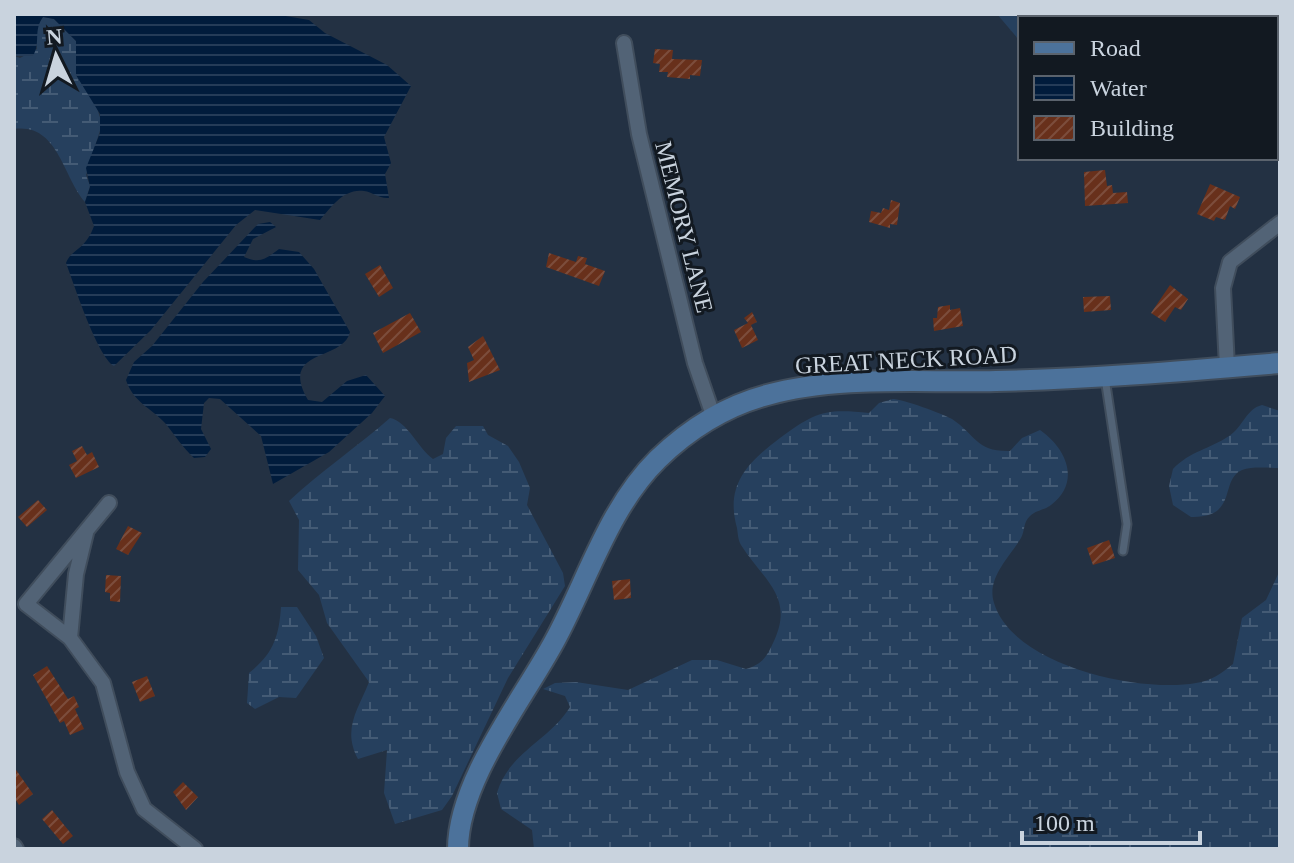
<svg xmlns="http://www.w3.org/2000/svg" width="1294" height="863" viewBox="0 0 1294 863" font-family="'Times New Roman',serif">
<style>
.wetland{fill:url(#wetland-marsh)}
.water{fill:url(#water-rules)}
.building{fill:url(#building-hatch)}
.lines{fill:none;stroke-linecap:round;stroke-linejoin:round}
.lane-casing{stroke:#404d5c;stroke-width:11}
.street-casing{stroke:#404d5c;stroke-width:18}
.secondary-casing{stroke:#404d5c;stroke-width:24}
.lane{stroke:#526376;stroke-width:7}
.street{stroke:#526376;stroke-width:14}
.secondary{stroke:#4c729b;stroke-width:20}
.labels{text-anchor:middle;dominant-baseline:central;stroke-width:6;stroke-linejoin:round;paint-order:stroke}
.street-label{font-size:24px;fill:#c9d3de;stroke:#121921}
</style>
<defs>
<pattern id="wetland-marsh" width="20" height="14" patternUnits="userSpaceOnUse" patternTransform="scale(2)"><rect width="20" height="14" fill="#26405e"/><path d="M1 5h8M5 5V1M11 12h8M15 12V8" fill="none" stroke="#445b75"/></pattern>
<pattern id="water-rules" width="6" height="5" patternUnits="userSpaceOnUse" patternTransform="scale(2)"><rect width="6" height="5" fill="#011c3c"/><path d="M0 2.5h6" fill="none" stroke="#253c58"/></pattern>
<pattern id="building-hatch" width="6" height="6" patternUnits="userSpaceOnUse" patternTransform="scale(2)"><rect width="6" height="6" fill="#68301b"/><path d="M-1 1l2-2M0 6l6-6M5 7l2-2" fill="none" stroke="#7c4d3c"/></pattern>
</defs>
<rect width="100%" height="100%" fill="#233143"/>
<path class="wetland" d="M 997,14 L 1159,14 L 1158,18 L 1020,18 L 1020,41 Z
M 43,17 L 54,19 L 76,41 L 76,75 L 96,105 L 102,124 L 86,175 L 90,186 L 85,202 C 62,175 58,123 14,129 L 14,56 L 20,58 L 37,49 L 35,30 Z
M 893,399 C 903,399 943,414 952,419 C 976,435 976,452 1010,451 L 1022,438 L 1040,430 C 1067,449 1081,482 1051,505 C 1045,510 1036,510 1030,516 C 1023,522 1025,531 1021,538 C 1010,557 986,578 994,603 C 1013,666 1140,693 1196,683 C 1211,681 1222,673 1233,664 L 1242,618 L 1266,600 L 1280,570 L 1280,849 L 534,849 L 532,830 L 501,809 L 497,793 C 508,753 550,740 570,707 L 565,696 L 543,689 L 555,683 L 576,682 L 628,690 L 692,660 L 717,660 L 746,669 C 763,664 767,656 774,641 C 795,596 762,579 741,545 C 738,540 738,534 737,528 C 725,485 747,463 780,438 C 815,412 825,408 869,413 L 879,403 Z
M 1262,405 L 1280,411 L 1280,468 C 1269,468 1252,466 1242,470 C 1219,480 1239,518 1191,517 L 1173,505 L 1169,486 L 1173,469 C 1190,451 1210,449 1229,436 C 1243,427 1246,409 1262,405 Z
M 390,418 C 407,421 418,448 433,459 L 443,454 L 446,438 L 456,426 L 483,426 L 488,435 L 508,446 L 519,462 L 530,488 L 527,505 L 563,573 L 565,586 L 508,678 L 452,796 L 442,810 L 395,824 L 384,793 L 387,750 L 358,759 C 342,729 358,710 369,682 L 327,623 L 319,595 L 298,570 L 299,520 L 289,501 C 321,471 357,447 390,418 Z
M 281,607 L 297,607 L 316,636 L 324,658 L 296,698 L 279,697 L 255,709 L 247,703 L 249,673 C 273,654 279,637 281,607 Z"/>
<path class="water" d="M 14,14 L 274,14 L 309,20 L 325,33 L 387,65 L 411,86 L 384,137 L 391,163 L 385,174 L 389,198 C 379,199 373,192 364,191 C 344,188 331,207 320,220 L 255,210 L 236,225 L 151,330 L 114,366 C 97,356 74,284 66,263 C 71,249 85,251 94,226 L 85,202 L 90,187 L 86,168 L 100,133 L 100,114 L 76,75 L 76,41 L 54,19 L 43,17 C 33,31 41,42 33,56 L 14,56 Z
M 270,222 L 276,227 L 253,239 L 244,257 C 260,264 266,259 279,249 L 299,252 L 314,269 L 350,332 C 343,362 278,348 308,400 L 322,402 L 347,381 L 366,375 L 385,396 L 372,413 L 329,452 L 273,484 L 261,436 L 220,399 L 209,398 L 204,403 L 201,429 L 211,449 L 205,457 L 194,458 C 182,447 175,435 165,423 C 151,408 133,402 126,380 L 134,362 L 152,346 L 203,282 L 258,224 Z"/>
<path class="building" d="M 655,49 L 673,50 L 672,59 L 702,60 L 700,76 L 690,75 L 690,79 L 667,77 L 668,72 L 659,72 L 660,64 L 653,63 Z
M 1105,170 L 1107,186 L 1112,185 L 1113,193 L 1127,192 L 1128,203 L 1085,206 L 1084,172 Z
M 1210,184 L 1240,197 L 1235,209 L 1230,206 L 1225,220 L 1216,217 L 1214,221 L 1197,214 Z
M 891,200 L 900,203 L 897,225 L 890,224 L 890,228 L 869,222 L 871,211 L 881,213 L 883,208 L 889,210 Z
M 549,253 L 576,262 L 578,256 L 587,258 L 585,264 L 605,271 L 599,286 L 546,267 Z
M 380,265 L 393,288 L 379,297 L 365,274 Z
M 1170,285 L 1188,299 L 1181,310 L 1175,307 L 1165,322 L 1151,313 Z
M 1110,296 L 1111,310 L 1084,312 L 1083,297 Z
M 950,305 L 950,310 L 960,308 L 963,326 L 934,331 L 933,318 L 937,318 L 938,307 Z
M 752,312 L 757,322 L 751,325 L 758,340 L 742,348 L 734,330 L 748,323 L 744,318 Z
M 410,313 L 421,332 L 383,353 L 373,333 Z
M 483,336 L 500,370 L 469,382 L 467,363 L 474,360 L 468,347 Z
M 82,446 L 87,455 L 92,452 L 99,467 L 76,478 L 69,465 L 77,461 L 72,451 Z
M 38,500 L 47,510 L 27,527 L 18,517 Z
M 128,526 L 142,533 L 128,555 L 116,549 Z
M 1109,540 L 1115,558 L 1093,565 L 1087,548 Z
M 106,575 L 121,576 L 120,602 L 110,601 L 110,593 L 105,592 Z
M 630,579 L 631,598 L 614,600 L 612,581 Z
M 47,666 L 68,699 L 74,696 L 79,707 L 75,709 L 84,729 L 70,735 L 64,721 L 60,723 L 33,675 Z
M 147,676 L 155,696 L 140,702 L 132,682 Z
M 14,767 L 33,794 L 19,805 L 14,797 Z
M 183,782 L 198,797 L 186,810 L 173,792 Z
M 52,810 L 73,836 L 63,844 L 42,819 Z"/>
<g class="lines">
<g class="lane-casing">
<path id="lane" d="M 1105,378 L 1127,524 L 1123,551"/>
</g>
<g class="street-casing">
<path id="street" d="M 624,43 L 639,134 L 695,363 L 714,418
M 1227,367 L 1223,288 L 1230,262 L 1280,223
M 109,503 L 26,604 L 70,638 L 103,683 L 127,772 L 144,809 L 195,849
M 70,638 L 76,574 L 86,533
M 14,846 L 16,849"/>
</g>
<g class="secondary-casing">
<path id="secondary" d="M 458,849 C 458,781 522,701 554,642 C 587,582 608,508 658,459 C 688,430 726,406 767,395 C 839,375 922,383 996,381 C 1091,379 1185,371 1280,363"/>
</g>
<use href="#lane" class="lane"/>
<use href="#street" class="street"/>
<use href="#secondary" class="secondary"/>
</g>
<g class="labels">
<g class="street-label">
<text transform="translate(684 227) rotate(76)">MEMORY LANE</text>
<text transform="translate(906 360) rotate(-3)">GREAT NECK ROAD</text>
</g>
</g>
<rect width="1294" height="863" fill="none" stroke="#c9d3de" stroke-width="32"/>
<rect x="1018" y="16" width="260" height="144" fill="#121921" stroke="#5b636d" stroke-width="2"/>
<rect x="1034" y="42" width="40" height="12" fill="#4c729b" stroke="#5b636d" stroke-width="2"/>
<text x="1090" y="56" font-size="24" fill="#c9d3de">Road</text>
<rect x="1034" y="76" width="40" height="24" fill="url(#water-rules)" stroke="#5b636d" stroke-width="2"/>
<text x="1090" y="96" font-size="24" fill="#c9d3de">Water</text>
<rect x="1034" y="116" width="40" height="24" fill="url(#building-hatch)" stroke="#5b636d" stroke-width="2"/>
<text x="1090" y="136" font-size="24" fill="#c9d3de">Building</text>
<g transform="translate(56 56) rotate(355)" stroke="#121921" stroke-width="6" paint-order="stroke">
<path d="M0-6L14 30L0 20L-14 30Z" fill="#c9d3de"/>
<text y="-12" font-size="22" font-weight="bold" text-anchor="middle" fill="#c9d3de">N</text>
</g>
<path d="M1022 831v12h178v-12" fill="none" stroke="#c9d3de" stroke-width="4"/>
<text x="1034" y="831" font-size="24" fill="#c9d3de" stroke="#121921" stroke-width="6" paint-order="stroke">100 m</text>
</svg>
